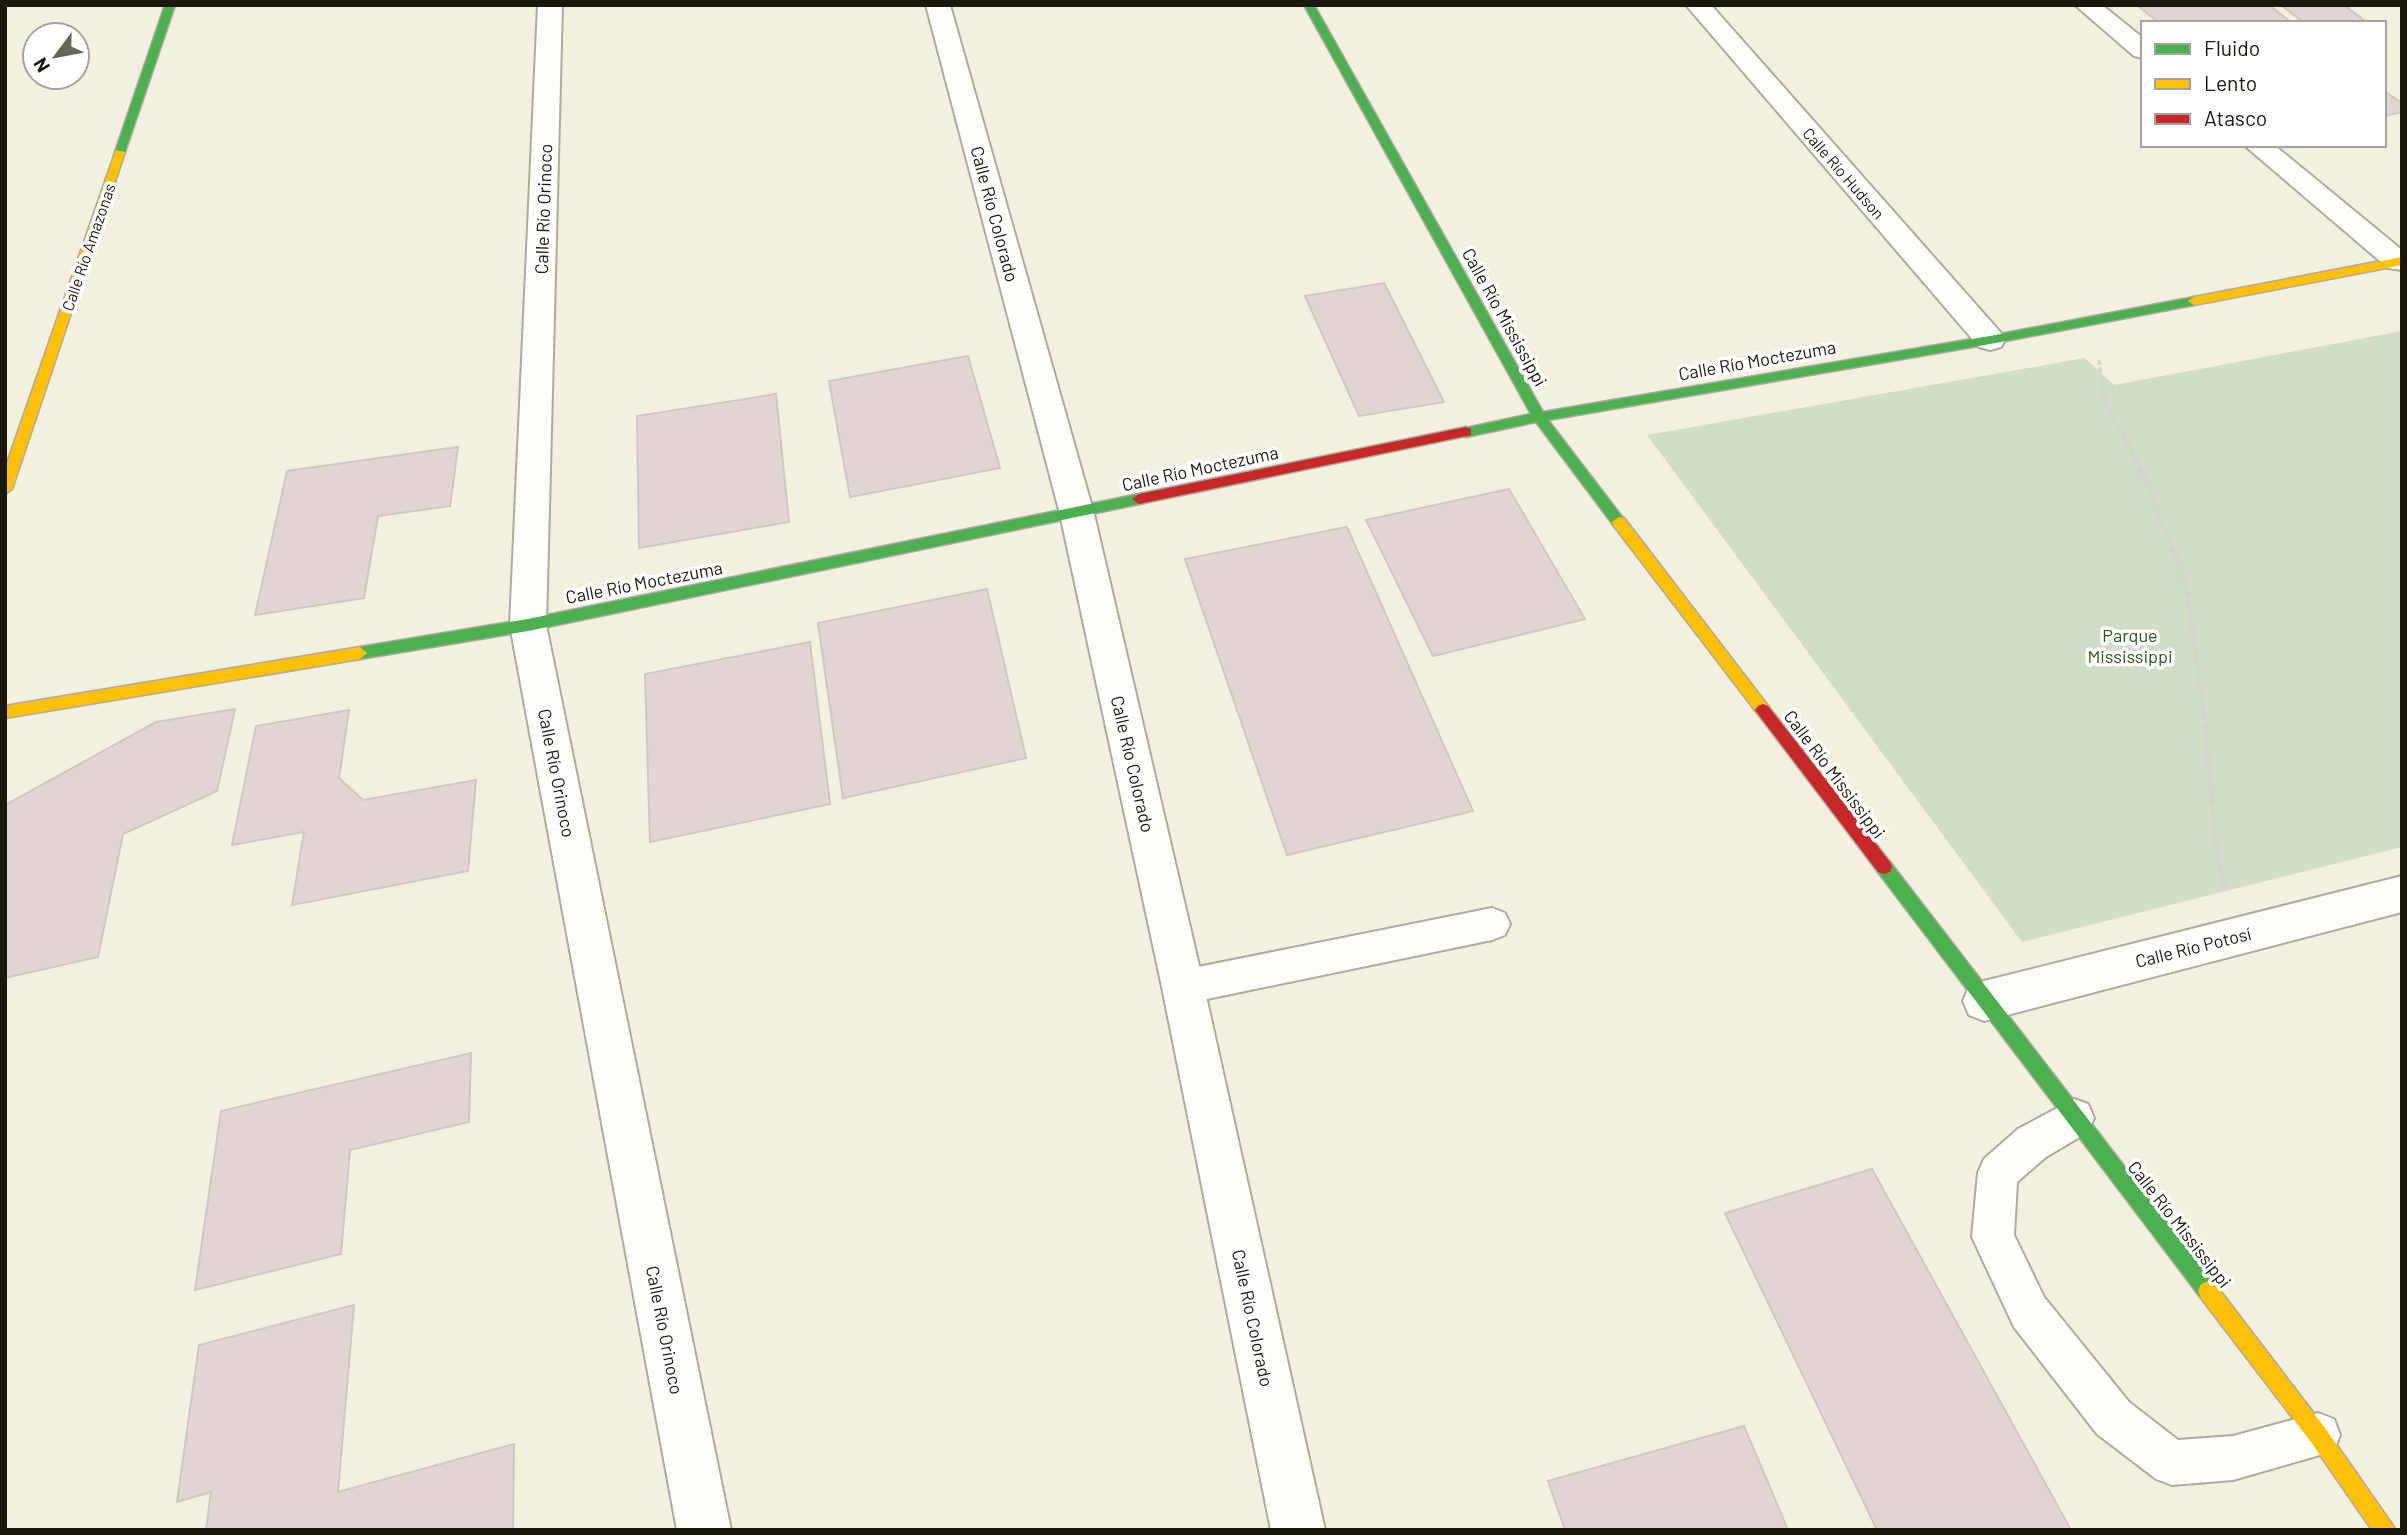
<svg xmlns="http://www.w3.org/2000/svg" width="2407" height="1535" viewBox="0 0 2407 1535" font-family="Barlow,sans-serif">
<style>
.green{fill:#d1ddc6}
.building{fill:#e2d6d5;stroke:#cec8c3;stroke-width:2}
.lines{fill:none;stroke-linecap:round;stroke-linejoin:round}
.lane-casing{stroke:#adaa9e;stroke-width:4}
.street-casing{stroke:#adaa9e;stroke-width:4}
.fast-casing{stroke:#adaa9e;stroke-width:3}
.slow-casing{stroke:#adaa9e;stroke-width:3}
.jam-casing{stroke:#adaa9e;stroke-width:3}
.path-far2{stroke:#d4d4cf;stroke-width:3.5;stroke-dasharray:5 2.5;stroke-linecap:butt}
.path-far1{stroke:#d4d4cf;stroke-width:4.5;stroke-dasharray:6 3.5;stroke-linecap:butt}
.path{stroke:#d4d4cf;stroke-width:5;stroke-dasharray:9 4.5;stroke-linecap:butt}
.lane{fill:#fdfdfa;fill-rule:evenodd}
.street{fill:#fdfdfa;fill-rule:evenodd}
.fast{fill:#4caf50;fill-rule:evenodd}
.slow{fill:#ffc107;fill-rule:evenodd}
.jam{fill:#c62828;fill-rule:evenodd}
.labels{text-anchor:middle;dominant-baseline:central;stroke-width:7;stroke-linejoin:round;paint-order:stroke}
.far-street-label{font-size:16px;fill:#1a170d;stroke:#fff}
.street-label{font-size:18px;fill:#1a170d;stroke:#fff}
.park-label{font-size:18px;fill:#265817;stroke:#fff}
</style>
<rect width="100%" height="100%" fill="#f3f0e0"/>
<path class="green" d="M 2402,331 L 2402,847 L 2022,942 L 1647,435 L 2085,358 L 2114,385 Z"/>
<path class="building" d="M 2137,5 L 2269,5 L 2292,23 L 2159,23 Z
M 2281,5 L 2344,5 L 2368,23 L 2304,23 Z
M 2384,91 L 2402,103 L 2402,112 L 2384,116 Z
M 1384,283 L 1444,402 L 1359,416 L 1305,296 Z
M 968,356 L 1000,468 L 850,497 L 829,381 Z
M 776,394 L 789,522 L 639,548 L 637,416 Z
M 458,447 L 450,506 L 378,516 L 364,598 L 255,615 L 287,471 Z
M 1509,489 L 1585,619 L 1433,656 L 1366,520 Z
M 1347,527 L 1473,811 L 1287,855 L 1185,559 Z
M 987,589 L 1026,758 L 843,798 L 818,623 Z
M 810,642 L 830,804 L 650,842 L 645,674 Z
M 235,709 L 217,791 L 123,834 L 98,957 L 5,978 L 5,805 L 156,722 Z
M 349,710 L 339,778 L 363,800 L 476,780 L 468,871 L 292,905 L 304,832 L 232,845 L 256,726 Z
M 471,1053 L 469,1122 L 350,1150 L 341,1254 L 195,1290 L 221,1111 Z
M 1872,1169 L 2071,1530 L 1877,1530 L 1725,1213 Z
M 354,1305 L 338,1492 L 514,1444 L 513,1530 L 206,1530 L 211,1492 L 177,1502 L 199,1345 Z
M 1744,1426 L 1788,1530 L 1565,1530 L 1548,1481 Z"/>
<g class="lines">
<g class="lane-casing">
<path id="lane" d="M 1492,908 L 1505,913 L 1510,924 L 1505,935 L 1492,940 L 1183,1004 L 1170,999 L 1165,987 L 1170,975 L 1183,970 Z
M 2074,1099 L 2088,1104 L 2094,1118 L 2088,1132 L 2046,1157 L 2017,1182 L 2014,1235 L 2044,1297 L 2129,1402 L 2178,1440 L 2233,1436 L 2318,1413 L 2334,1419 L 2340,1435 L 2334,1451 L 2233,1480 L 2172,1485 L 2156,1479 L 2097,1434 L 2014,1327 L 1972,1237 L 1978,1173 L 1984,1159 L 2018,1129 Z"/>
</g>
<g class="street-casing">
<path id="street" d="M 538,5 L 562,5 L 546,625 L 731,1530 L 677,1530 L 510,625 Z
M 926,5 L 950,5 L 1094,514 L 1204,987 L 1325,1530 L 1271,1530 L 1162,987 L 1060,514 Z
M 1686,5 L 1711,5 L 2001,333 L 2005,340 L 2001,347 L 1990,350 L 1979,347 Z
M 2075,5 L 2102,5 L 2143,38 L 2143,58 L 2134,56 Z
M 2244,145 L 2274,145 L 2402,250 L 2402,270 L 2388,268 Z
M 2402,876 L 2402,912 L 1984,1021 L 1969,1015 L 1963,1001 L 1969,987 L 1984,981 Z"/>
</g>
<g class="fast-casing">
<path id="fast" d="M 165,5 L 175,5 L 125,152 L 116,154 L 115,152 Z
M 1304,5 L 1314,5 L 1543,412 L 1990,336 L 2194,297 L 2200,301 L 2194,305 L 1990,344 L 1548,420 L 1626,522 L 1619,527 L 1614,526 L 1536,422 L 1466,437 L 1461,435 L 1461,429 L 1531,414 Z
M 1139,494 L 1144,495 L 1146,499 L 1144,503 L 528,631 L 360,659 L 353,653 L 360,647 L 528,619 Z
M 1884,860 L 1890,862 L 2215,1284 L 2218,1291 L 2215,1298 L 2208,1301 L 2201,1298 L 1878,872 L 1876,867 L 1878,862 Z"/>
</g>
<g class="slow-casing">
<path id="slow" d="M 116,150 L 125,152 L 12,489 L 5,494 L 5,469 Z
M 2402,257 L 2402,265 L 2194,305 L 2188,301 L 2194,297 Z
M 1619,517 L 1624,518 L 1768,706 L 1771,710 L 1768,714 L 1758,714 L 1614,526 L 1612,522 Z
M 360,647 L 367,653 L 360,659 L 5,718 L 5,706 Z
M 2208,1281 L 2215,1284 L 2325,1428 L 2396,1530 L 2372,1530 L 2311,1442 L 2201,1298 L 2198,1291 L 2201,1284 Z"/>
</g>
<g class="jam-casing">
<path id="jam" d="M 1466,427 L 1471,429 L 1471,435 L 1139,504 L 1132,499 L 1139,494 Z
M 1763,704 L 1768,706 L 1890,862 L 1892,867 L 1890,872 L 1884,874 L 1878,872 L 1758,714 L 1755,710 L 1758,706 Z"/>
</g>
<path class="path-far2" d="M 2099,360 L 2102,383"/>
<path class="path-far1" d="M 2102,381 L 2105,401 L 2145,479 L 2186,584 L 2205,724 L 2217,853 L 2223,882"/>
<path class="path" d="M 2222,880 L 2224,888"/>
<use href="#lane" class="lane"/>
<use href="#street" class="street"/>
<use href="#fast" class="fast"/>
<use href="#slow" class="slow"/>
<use href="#jam" class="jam"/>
</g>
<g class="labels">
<g class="far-street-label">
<text transform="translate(1844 173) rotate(49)">Calle Río Hudson</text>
<text transform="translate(88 247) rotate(-71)">Calle Río Amazonas</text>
</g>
<g class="street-label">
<text transform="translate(543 209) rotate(-88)">Calle Río Orinoco</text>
<text transform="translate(995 214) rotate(75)">Calle Río Colorado</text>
<text transform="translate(1505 317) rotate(61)">Calle Río Mississippi</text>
<text transform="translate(1757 360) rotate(-10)">Calle Río Moctezuma</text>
<text transform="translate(1200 468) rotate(-12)">Calle Río Moctezuma</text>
<text transform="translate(644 582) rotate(-11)">Calle Río Moctezuma</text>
<text transform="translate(1133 764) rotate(77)">Calle Río Colorado</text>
<text transform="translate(557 773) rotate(79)">Calle Río Orinoco</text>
<text transform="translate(1835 774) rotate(53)">Calle Río Mississippi</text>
<text transform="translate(2193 947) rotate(-14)">Calle Río Potosí</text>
<text transform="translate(2180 1224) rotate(52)">Calle Río Mississippi</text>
<text transform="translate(1253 1318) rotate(78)">Calle Río Colorado</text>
<text transform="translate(665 1330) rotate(79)">Calle Río Orinoco</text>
</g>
<g class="park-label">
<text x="2130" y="635">Parque<tspan x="2130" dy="21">Mississippi</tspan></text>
</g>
</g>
<rect width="2407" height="1535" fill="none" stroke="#1a170d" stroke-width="14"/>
<rect x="2141" y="21" width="245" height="126" fill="#ffffff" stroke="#a3a29e" stroke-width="2"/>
<rect x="2155" y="44" width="35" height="10" fill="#4caf50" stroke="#a3a29e" stroke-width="2"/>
<text x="2204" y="56" font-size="21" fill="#1a170d">Fluido</text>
<rect x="2155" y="79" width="35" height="10" fill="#ffc107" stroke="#a3a29e" stroke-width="2"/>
<text x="2204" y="91" font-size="21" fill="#1a170d">Lento</text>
<rect x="2155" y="114" width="35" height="10" fill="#c62828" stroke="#a3a29e" stroke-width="2"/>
<text x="2204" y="126" font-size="21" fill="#1a170d">Atasco</text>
<g transform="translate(56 56) rotate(238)"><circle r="33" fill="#ffffff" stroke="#a3a29e" stroke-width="2"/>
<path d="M0-5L12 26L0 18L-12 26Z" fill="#666357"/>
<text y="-10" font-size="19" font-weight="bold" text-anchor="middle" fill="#1a170d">N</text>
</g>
</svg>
